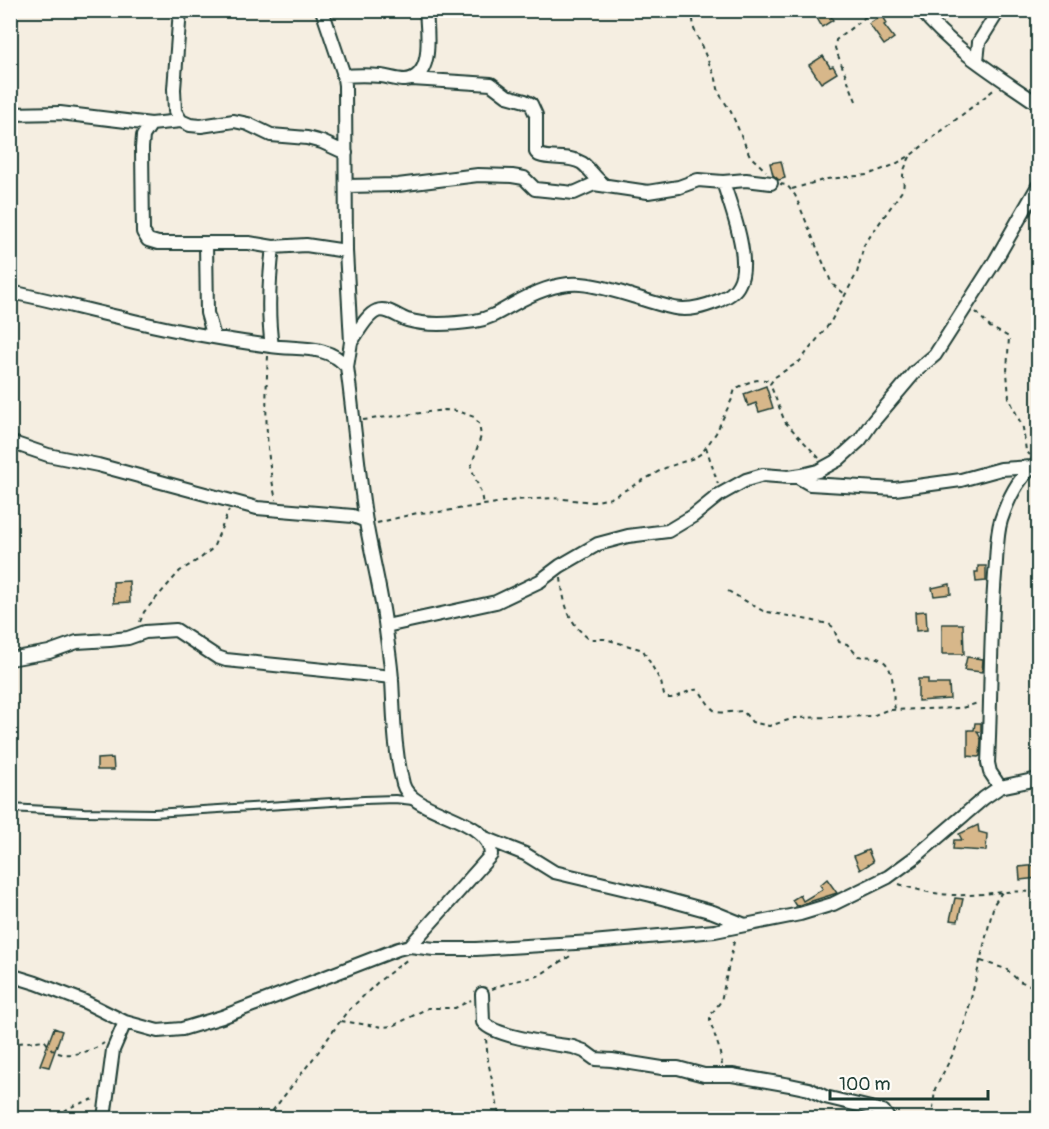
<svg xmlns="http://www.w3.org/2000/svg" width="1049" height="1129" viewBox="0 0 1049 1129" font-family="Pangolin,sans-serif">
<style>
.building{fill:#d7b78a;stroke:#1f3d34;stroke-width:1.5}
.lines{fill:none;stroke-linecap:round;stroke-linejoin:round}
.service-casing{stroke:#1f3d34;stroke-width:10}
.minor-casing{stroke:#1f3d34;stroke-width:16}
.path{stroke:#1f3d34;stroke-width:2;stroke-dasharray:4.5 4.5;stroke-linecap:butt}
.service{stroke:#fdfcf7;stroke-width:6}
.minor{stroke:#fdfcf7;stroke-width:12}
</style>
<rect width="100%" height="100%" fill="#f5eee1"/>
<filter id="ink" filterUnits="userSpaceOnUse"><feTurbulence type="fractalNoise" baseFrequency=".0167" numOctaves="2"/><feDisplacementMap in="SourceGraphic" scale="12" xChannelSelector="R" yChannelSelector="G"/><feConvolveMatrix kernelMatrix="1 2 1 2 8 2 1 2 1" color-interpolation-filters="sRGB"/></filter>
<g filter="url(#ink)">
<path class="building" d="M 828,11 L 833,20 L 822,27 L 817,18 Z
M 882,15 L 887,23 L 884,25 L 894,38 L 884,45 L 869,24 Z
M 823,56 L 830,67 L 833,66 L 837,73 L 821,83 L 809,65 Z
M 781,161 L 785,178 L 779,180 L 773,175 L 770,163 Z
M 766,386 L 773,408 L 759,412 L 756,403 L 748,406 L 744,394 Z
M 978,566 L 986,566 L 986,581 L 976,582 L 975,572 L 978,572 Z
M 129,581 L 130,602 L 114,603 L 113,582 Z
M 950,584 L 951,594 L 934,596 L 932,588 Z
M 926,611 L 927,630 L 916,631 L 915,612 Z
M 942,624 L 963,624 L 964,654 L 942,654 Z
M 967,657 L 983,659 L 982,672 L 964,670 Z
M 918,679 L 928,679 L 928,684 L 949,684 L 950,699 L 918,701 Z
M 975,723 L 981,723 L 981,732 L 977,731 L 981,739 L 980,756 L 978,757 L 968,756 L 968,730 L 974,730 Z
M 113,758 L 114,770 L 97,770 L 97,759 Z
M 978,825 L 979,832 L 987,834 L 986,851 L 953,849 L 954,840 L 962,840 L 959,834 Z
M 868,850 L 873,862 L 860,870 L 854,856 Z
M 1038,865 L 1038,878 L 1020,880 L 1019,867 Z
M 827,879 L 837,893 L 796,906 L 792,900 L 800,895 L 803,901 L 823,889 L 820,885 Z
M 955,898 L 963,899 L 958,921 L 950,920 Z
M 54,1028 L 62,1031 L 49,1067 L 40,1065 Z"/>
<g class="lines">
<g class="service-casing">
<path id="service" d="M 10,808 L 84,812 L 154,813 L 364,800 L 395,799 L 413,801"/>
</g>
<g class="minor-casing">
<path id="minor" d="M 180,10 L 174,89 L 175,111 L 181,121 L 190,125 L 201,126 L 234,121 L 248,124 L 271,135 L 307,138 L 322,142 L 346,153
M 322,10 L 343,72 L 345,85 L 346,251 L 351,342 L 347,367 C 354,419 358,471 366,522 C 372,558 382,594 386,630 C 388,646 391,663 392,680 C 394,715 394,750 403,784 C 411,815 490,816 491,855 L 410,946
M 921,10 C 952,49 998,76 1038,104
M 977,61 L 979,42 L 999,10
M 343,76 C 356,75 369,75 381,76 C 389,77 397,80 405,80 C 435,78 427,31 426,10
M 412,79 L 491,84 L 507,96 L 525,101 L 531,104 L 536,115 L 536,152 L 539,155 C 552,160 569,155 582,163 C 590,169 595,178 603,184
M 10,114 L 60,113 L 151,124 L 181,121
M 151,124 L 143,136 L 142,148 L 143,232 L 148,240 L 158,243 L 249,243 L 273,247 L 306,245 L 346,251
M 346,186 L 398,185 L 478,175 L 512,176 L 524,178 L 535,189 L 574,193 L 594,184 L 648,192 L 679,187 L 698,180 L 723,182 L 746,180 L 771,183
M 206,243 L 207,313 L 214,337
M 10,292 C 47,299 82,309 118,317 C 168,330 220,339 271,346 C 299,350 328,344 347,367
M 351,342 C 358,333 366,315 377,311 C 387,307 398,317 407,320 C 427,326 454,324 475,321 C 489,319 500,312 512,305 C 533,293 557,282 581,284 C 613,287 642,301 674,308 C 689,311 703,307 718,301 C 726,297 735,293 739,284 C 752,261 731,207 723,182
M 272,346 C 267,313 269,280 273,247
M 10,442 L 48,455 L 98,465 L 257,508 L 353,516 L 366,521
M 796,476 L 810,484 L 895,489 L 961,480 L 1001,469 L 1032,467
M 386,626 L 496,602 L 540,581 L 560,566 L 598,544 L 628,536 L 668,531 L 693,516 L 719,495 L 746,480 L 763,475 L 789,477 L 802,475 L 818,471 L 838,460 L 860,440 L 871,424 L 915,372 L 935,355 L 995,261 L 1038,186
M 10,659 L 49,652 L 77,642 L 110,640 L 128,638 L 145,632 L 176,630 L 217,657 L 226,660 L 392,677
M 1000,787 L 990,772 L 988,763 C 991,700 990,637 995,574 C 997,557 996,536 1001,520 C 1008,499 1019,475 1038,463
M 485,838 L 525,854 L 554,872 L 651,895 L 713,912 L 745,925
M 10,975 L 36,983 L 83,1001 L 125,1022 L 158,1031 L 182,1029 L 222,1017 L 398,949 L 410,946 L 434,949 L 476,949 L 592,942 L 715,931 L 800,914 L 833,904 L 888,877 L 914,858 L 984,798 L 1000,787 L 1038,779
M 482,994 L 483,1022 C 494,1037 553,1044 573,1047 L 584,1051 L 595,1059 L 612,1060 L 662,1068 L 678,1068 L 704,1075 L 732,1075 L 790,1085 L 809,1089 L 825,1097 L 883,1111 L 888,1118
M 104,1118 L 113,1050 L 125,1022"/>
</g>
<path class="path" d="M 692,10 L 694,29 L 716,79 L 719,93 L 731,112 L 750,156 L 766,171
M 486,12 L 487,10
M 856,101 L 835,48 L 836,40 L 874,10
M 780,184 L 787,185 L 795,195 L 832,284 L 845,294
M 792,189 L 827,179 L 867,175 L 894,165 L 911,155 L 996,88
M 976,312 L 990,327 L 1009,337 L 1007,372 L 1009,398 L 1023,428 L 1026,451 L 1030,455
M 268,356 C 265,405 265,452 276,500
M 363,420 L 445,410 L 458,411 L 474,417 L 479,424 L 481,436 L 471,467 L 481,493 L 483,505
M 706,447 L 718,484
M 819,458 L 785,422 L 770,384 L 775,377 L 800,361 L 830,323 L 857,273 L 864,245 L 902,191 C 905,184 903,182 903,175 C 904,168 908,161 911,155
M 377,523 L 417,513 L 439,512 L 516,500 L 553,498 L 593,502 L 611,498 L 665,468 L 694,458 L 702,453 L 716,433 L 732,399 L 735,389 C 746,383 758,377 771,381
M 561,578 C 564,605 568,622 589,639 L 605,639 L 643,650 L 661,682 L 664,695 L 667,698 C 679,699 688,688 699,690 C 717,717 712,713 743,711 L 752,722 L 769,726 L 795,718 L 872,716 L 887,710 L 962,708 L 978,703
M 728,591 L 763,611 L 829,624 L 833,627 L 839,642 L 847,644 L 858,656 C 864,657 871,656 877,658 C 898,665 891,692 895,709
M 140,622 L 144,612 L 180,571 L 201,558 L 213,548 L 229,510
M 899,884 C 921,892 945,896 968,895 C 992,894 1015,889 1038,893
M 981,961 L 1006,969 L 1019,981 L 1038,988
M 492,989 L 507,983 L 538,976 L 572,955
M 341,1021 L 383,1027 L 393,1026 L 428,1008 L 455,1008 L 471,1000
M 486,1039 L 488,1061 L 500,1118
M 10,1046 L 18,1043 L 44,1040 C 48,1044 52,1052 58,1053 C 71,1057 93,1051 104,1043
M 722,1065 L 719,1048 L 710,1021 L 710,1016 L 721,1001 L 735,937
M 58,1118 C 66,1105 83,1104 96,1098
M 267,1118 L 319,1051 L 346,1013 L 379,981 L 408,959
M 932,1118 L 935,1089 L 955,1050 L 966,1019 L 994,904 L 1002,892"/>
<use href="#service" class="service"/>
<use href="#minor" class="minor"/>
</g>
</g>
<rect width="1049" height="1129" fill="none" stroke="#fdfcf7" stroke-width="36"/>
<rect x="18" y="18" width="1013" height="1093" fill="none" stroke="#1f3d34" stroke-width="2" filter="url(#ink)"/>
<path d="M830 1090v9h158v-9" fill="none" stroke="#1f3d34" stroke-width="3"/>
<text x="839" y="1090" font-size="18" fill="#1f3d34" stroke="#fdfcf7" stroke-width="4.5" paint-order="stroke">100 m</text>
</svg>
